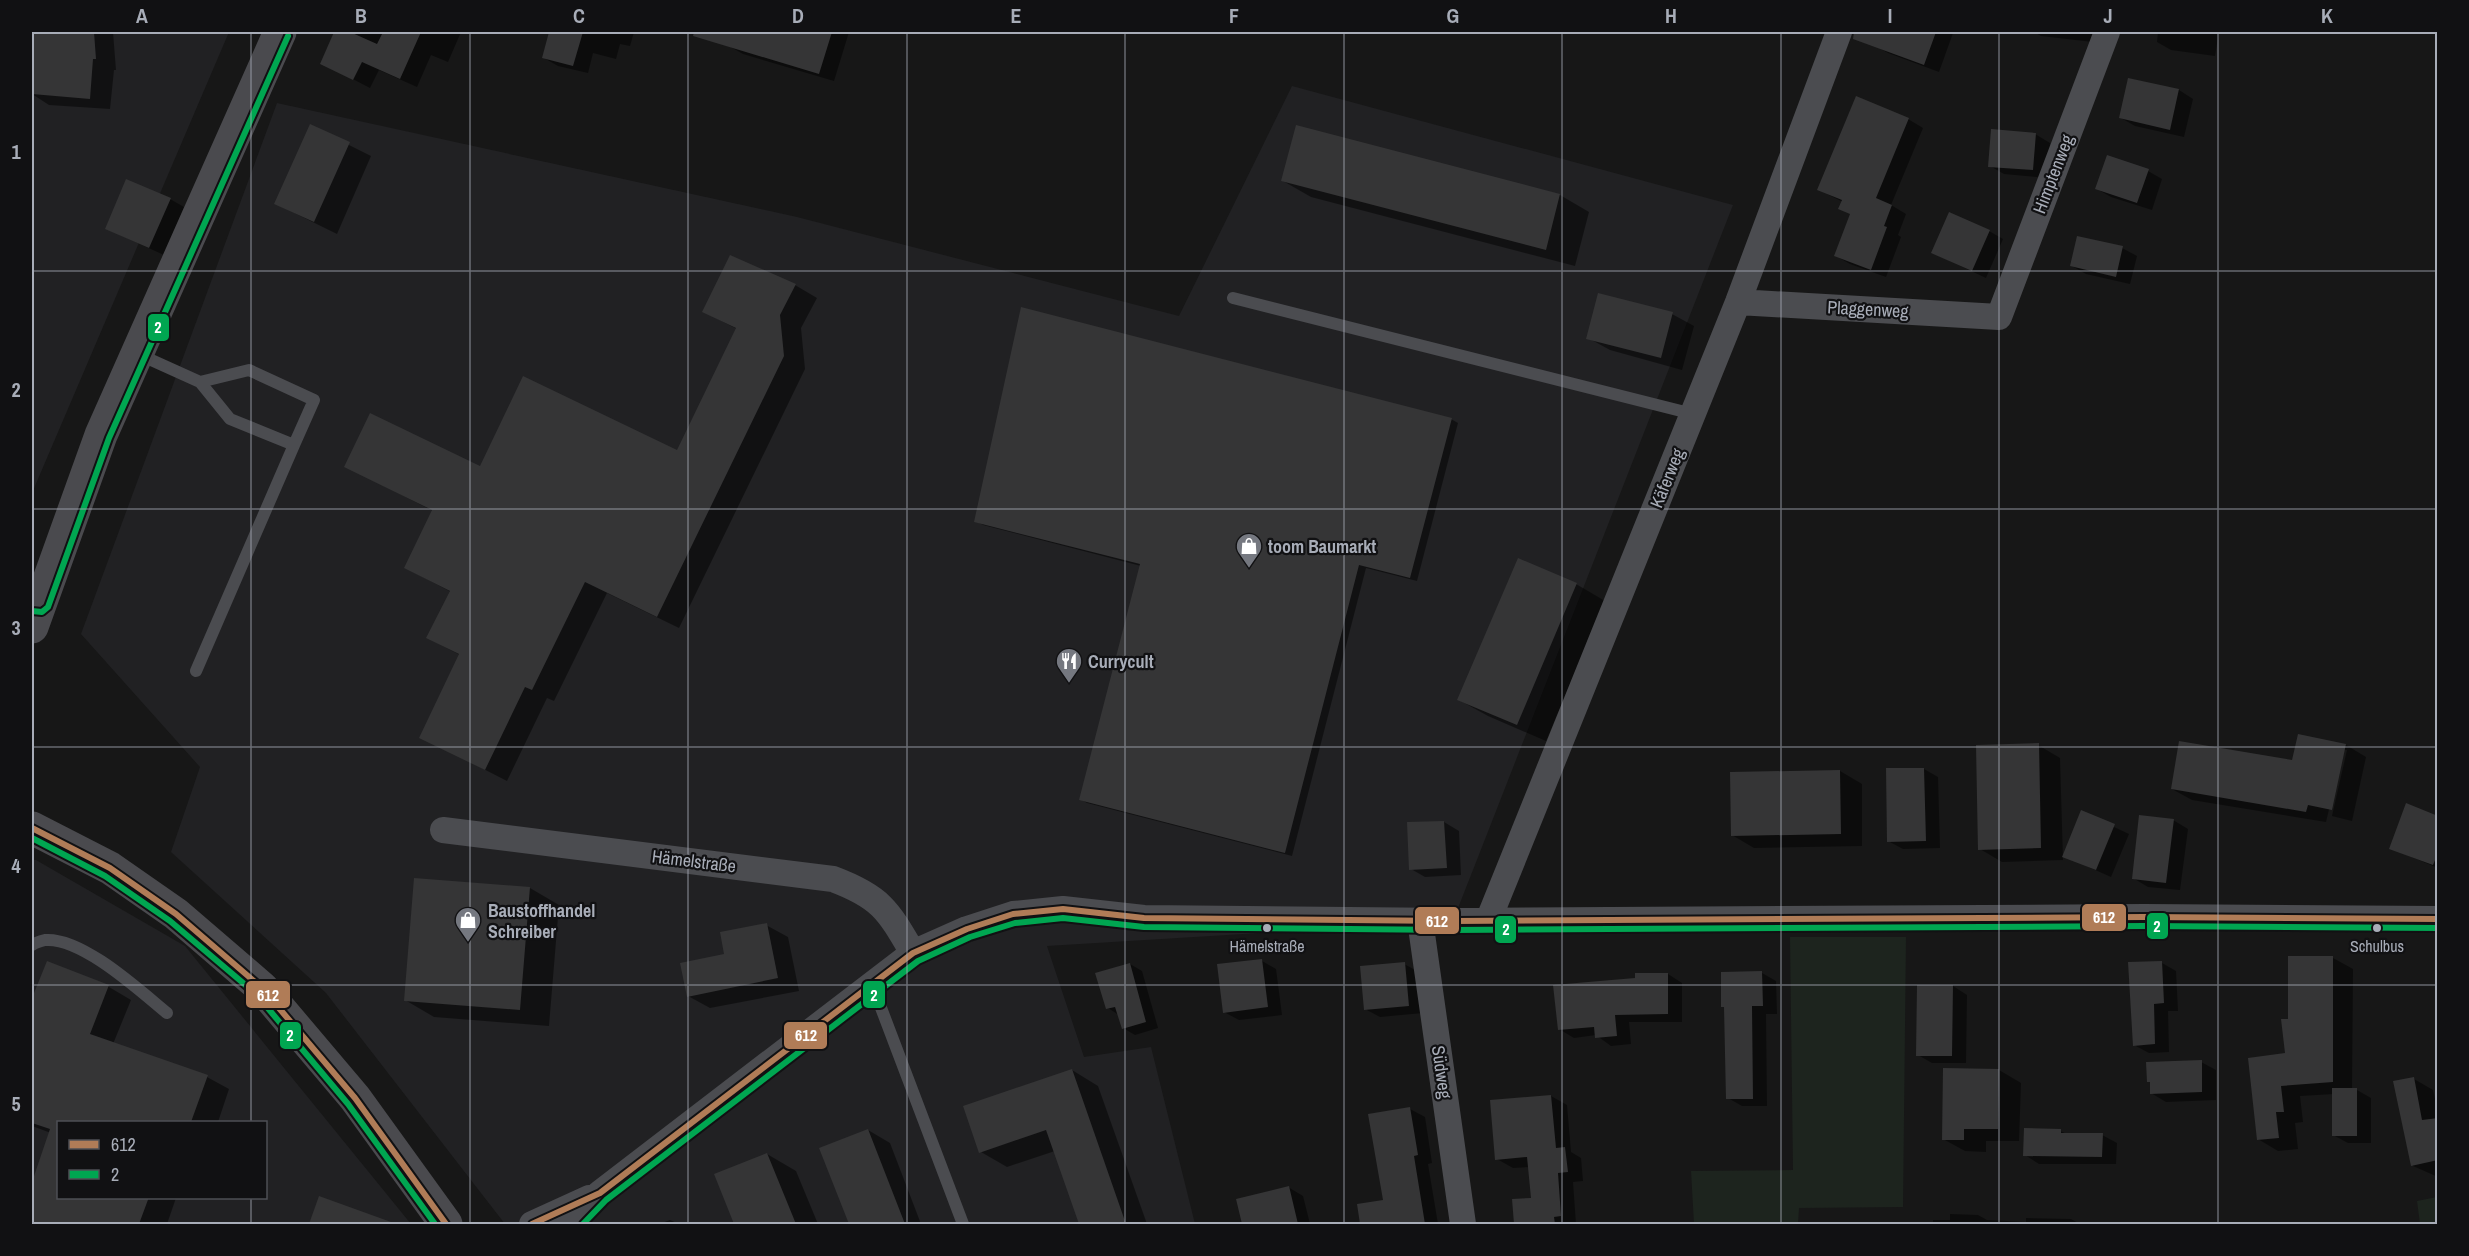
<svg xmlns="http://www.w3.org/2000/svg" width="2469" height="1256" viewBox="0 0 2469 1256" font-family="'Archivo Narrow',sans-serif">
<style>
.built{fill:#212123;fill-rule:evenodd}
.green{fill:#1d241e}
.shadow{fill:#0007}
.building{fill:#353536}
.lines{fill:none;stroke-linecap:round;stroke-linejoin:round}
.lane{stroke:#4b4c50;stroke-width:12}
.street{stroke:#4b4c50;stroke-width:26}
.secondary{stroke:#4a4a4e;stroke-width:33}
.bus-1-casing{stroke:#111113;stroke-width:10}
.bus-2-casing{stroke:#111113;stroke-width:10}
.bus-1{stroke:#b07c57;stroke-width:6}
.bus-2{stroke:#00a651;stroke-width:6}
.grid{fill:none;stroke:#a8adb8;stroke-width:1.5;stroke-opacity:0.55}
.bus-dot{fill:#a8adb8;stroke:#111113;stroke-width:2}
.labels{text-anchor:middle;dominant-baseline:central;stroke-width:4.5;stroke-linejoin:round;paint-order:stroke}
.bus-label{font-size:16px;fill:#a8adb8;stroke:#111113}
.street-label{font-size:18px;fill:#a8adb8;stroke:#111113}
.poi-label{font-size:18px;font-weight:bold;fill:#a8adb8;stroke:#111113;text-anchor:start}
.line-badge{stroke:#111113;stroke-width:2}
.badge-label{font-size:16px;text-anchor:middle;font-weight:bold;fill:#fff}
.neatline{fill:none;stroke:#a8adb8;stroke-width:2}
.grid-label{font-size:20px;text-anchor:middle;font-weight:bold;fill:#a8adb8}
</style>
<rect width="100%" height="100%" fill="#171717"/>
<path class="built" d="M 32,32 L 229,32 L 32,493 Z
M 1292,86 L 1733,205 L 1453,921 L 1047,946 L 1084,1057 L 1151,1047 L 1195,1224 L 505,1224 L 326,993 L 171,852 L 200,767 L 81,634 L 277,103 L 797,217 L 1179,316 Z
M 32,860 L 36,860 L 185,946 L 411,1224 L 32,1224 ZM 58,1122 L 266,1122 L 266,1198 L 58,1198 Z"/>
<path class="green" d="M 1790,937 L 1906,937 L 1903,1207 L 1799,1208 L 1798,1224 L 1694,1224 L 1691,1171 L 1793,1170 Z
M 2437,1197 L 2437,1224 L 2420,1224 L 2417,1201 Z"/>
<path class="shadow" d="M 32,32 L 113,32 L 116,70 L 114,70 L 110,109 L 49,105 L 32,94 Z
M 336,32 L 350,33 L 351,32 L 461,32 L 448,62 L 431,55 L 417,87 L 379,70 L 370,88 L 322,63 Z
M 551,32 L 634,32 L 630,46 L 620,44 L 616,59 L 593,53 L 588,73 L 558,66 L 544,58 Z
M 733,32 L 849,32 L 834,81 L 743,54 L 729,46 Z
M 1878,32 L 1950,32 L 1953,33 L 1939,72 L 1888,53 L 1874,45 Z
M 2034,32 L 2115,32 L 2110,44 L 2041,36 Z
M 2158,32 L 2219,32 L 2215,56 L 2171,50 L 2157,42 Z
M 2130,79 L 2179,90 L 2193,99 L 2184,137 L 2135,126 L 2121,118 Z
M 1908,119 L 1923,128 L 1891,205 L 1906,214 L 1898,235 L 1901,237 L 1886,277 L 1850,264 L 1836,256 L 1852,215 L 1843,202 L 1819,190 Z
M 311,126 L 371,156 L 337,234 L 276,204 Z
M 1297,127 L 1560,195 L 1589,212 L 1575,266 L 1311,197 L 1283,181 Z
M 2035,134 L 2050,143 L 2047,178 L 2004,174 L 1990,166 Z
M 2148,171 L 2162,179 L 2152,210 L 2111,197 L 2097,189 Z
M 170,199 L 184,207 L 164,255 L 107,229 Z
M 1989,231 L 2003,239 L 1986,278 L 1933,253 Z
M 2122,248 L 2137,256 L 2130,284 L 2086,274 L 2072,266 Z
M 795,285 L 817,298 L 801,328 L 805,369 L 679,628 L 607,593 L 554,701 L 547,698 L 507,781 L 421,737 L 460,655 L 428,638 L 451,592 L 406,568 L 433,511 L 346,466 L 480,468 L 678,452 L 737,329 L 704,312 Z
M 1672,314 L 1694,326 L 1682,370 L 1610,350 L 1588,338 Z
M 1451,419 L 1458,423 L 1417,581 L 1366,568 L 1292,856 L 1087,803 L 1080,799 L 1141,566 L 983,525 L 976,521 Z
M 1519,560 L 1576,584 L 1605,601 L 1546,741 L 1488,716 L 1459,700 Z
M 2299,736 L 2346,745 L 2366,757 L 2352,821 L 2332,816 L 2347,750 L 2343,750 L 2326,822 L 2192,800 L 2172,789 L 2294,762 Z
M 2038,745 L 2060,758 L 2063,860 L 2002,862 L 1980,849 Z
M 1924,769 L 1938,777 L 1940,848 L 1903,849 L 1888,841 Z
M 1840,771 L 1862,784 L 1862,846 L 1754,848 L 1732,835 Z
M 2082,812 L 2129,834 L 2111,877 L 2064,856 Z
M 2438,817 L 2438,868 L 2390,848 Z
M 2173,820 L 2188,829 L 2180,890 L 2148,887 L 2133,878 Z
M 1444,822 L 1459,831 L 1461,875 L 1425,877 L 1411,869 Z
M 530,888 L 559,905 L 549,1026 L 434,1017 L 405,1000 Z
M 766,925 L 788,937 L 799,991 L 710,1008 L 688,996 Z
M 2333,958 L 2353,969 L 2352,1090 L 2357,1090 L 2371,1098 L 2371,1143 L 2348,1143 L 2333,1135 L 2334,1094 L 2300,1096 L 2303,1122 L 2295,1123 L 2298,1149 L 2278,1151 L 2258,1139 L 2287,1055 L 2290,1020 Z
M 1262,961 L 1276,969 L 1282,1015 L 1239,1020 L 1224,1012 Z
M 47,963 L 109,987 L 131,1000 L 113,1044 L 207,1077 L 229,1089 L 218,1122 L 58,1122 L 58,1198 L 176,1198 L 167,1224 L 32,1224 L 32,1189 L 51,1133 L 32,1126 L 32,1047 L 36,1034 L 32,1031 L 32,1002 Z
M 2162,963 L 2176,971 L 2178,1011 L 2168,1011 L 2169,1052 L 2149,1053 L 2134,1045 Z
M 1130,964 L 1142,971 L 1158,1028 L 1135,1035 L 1123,1028 L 1119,1015 L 1108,1008 Z
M 1404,964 L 1419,972 L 1423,1013 L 1380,1017 L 1365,1009 Z
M 1762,973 L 1776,981 L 1777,1014 L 1766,1014 L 1767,1106 L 1742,1106 L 1728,1098 L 1726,1008 Z
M 1668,974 L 1682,983 L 1682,1022 L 1629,1022 L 1631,1044 L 1611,1046 L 1596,1035 L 1574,1038 L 1559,1029 L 1636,979 Z
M 1953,986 L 1967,995 L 1966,1063 L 1932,1063 L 1918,1055 Z
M 2201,1062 L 2216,1070 L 2216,1100 L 2166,1102 L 2151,1093 L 2151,1083 L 2148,1081 Z
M 1072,1070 L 1098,1086 L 1147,1224 L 1081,1224 L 1055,1151 L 1007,1167 L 981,1152 Z
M 1999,1070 L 2021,1083 L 2019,1141 L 1986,1141 L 1986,1152 L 1965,1151 L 1943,1139 Z
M 2414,1079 L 2433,1090 L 2438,1112 L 2438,1177 L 2413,1166 Z
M 1551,1096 L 1567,1105 L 1571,1152 L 1581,1158 L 1583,1181 L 1573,1182 L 1576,1224 L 1515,1224 L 1513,1200 L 1533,1199 L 1530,1167 L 1513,1168 L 1497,1159 Z
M 1410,1109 L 1425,1117 L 1432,1163 L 1428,1164 L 1438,1224 L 1362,1224 L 1359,1205 L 1384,1201 Z
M 868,1130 L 890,1143 L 921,1224 L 850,1224 L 821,1149 Z
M 2060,1131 L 2067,1134 L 2102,1135 L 2117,1143 L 2116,1164 L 2039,1164 L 2025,1155 Z
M 767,1154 L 796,1171 L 818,1224 L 736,1224 L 716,1175 Z
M 1288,1187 L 1303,1196 L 1310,1224 L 1244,1224 L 1238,1200 Z
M 320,1197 L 381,1220 L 389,1224 L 310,1224 Z
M 1950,1214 L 1978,1215 L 1987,1220 L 2026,1222 L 2026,1218 L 2071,1219 L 2080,1224 L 1933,1224 L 1933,1220 L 1950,1220 Z
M 670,1220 L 679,1224 L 659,1224 Z"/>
<path class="building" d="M 32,32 L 94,32 L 96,59 L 93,59 L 90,99 L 32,94 Z
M 334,32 L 350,32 L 377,44 L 383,32 L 421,32 L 400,79 L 362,62 L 353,80 L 320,64 Z
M 549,32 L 583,32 L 573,66 L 542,58 Z
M 694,32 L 832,32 L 819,74 L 693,36 Z
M 1854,32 L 1936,32 L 1924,65 L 1853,39 Z
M 2128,78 L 2179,89 L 2170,130 L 2119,118 Z
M 1856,96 L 1909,118 L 1876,198 L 1892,205 L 1884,226 L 1887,227 L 1871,270 L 1834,256 L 1850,214 L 1838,209 L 1842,200 L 1817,190 Z
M 310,124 L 350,142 L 314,222 L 274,204 Z
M 1296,125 L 1560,194 L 1546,250 L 1281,181 Z
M 1991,129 L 2036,133 L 2033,170 L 1988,167 Z
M 2107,155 L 2149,169 L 2137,203 L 2095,189 Z
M 126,179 L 171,198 L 149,248 L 105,229 Z
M 1949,212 L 1990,230 L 1972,271 L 1931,253 Z
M 2077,236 L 2123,246 L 2116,277 L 2070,266 Z
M 730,255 L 796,284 L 780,315 L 784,356 L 657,617 L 585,582 L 532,690 L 525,687 L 485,770 L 419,738 L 459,654 L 426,638 L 450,591 L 404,568 L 432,510 L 344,467 L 370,413 L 480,466 L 523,376 L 677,450 L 736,328 L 702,312 Z
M 1598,293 L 1673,312 L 1661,358 L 1586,339 Z
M 1021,307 L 1452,418 L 1410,578 L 1359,565 L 1285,853 L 1079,800 L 1140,564 L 974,522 Z
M 1518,558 L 1577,583 L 1517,725 L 1457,700 Z
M 2298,734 L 2346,744 L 2332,810 L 2308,805 L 2306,812 L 2171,789 L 2179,741 L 2292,760 Z
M 2039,743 L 2041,848 L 1978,850 L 1976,745 Z
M 1886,768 L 1924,768 L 1926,841 L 1887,842 Z
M 1840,770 L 1841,834 L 1731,836 L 1730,772 Z
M 2406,803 L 2438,816 L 2438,853 L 2433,865 L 2389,849 Z
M 2081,810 L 2115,824 L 2096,870 L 2062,857 Z
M 2139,815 L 2174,819 L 2166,883 L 2132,879 Z
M 1444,821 L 1447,868 L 1409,870 L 1407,822 Z
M 414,878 L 530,887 L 520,1010 L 404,1001 Z
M 767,923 L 778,978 L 687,997 L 680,963 L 724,954 L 720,932 Z
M 2288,956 L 2333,956 L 2333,1082 L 2281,1086 L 2284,1112 L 2276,1112 L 2279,1138 L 2257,1140 L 2248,1058 L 2285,1053 L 2281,1019 L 2288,1019 Z
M 1262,959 L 1268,1007 L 1223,1013 L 1217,964 Z
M 47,961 L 109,985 L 90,1034 L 208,1075 L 191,1122 L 58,1122 L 58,1197 L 149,1197 L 139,1224 L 32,1224 L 32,1182 L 50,1129 L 32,1123 L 32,998 Z
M 2162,961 L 2164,1003 L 2154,1004 L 2155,1044 L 2133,1046 L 2128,962 Z
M 1405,962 L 1409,1006 L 1364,1010 L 1360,966 Z
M 1130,963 L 1146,1022 L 1122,1029 L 1115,1007 L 1106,1009 L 1095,973 Z
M 1762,971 L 1763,1006 L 1752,1006 L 1753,1099 L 1726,1099 L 1724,1007 L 1721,1007 L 1721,972 Z
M 1635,973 L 1668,973 L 1668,1014 L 1615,1015 L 1617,1036 L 1595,1038 L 1594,1027 L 1558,1030 L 1553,985 L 1635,978 Z
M 1917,985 L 1953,985 L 1952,1056 L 1916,1056 Z
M 2202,1060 L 2202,1092 L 2150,1094 L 2150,1082 L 2147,1082 L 2146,1062 Z
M 1943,1068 L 1999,1069 L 1998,1129 L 1964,1129 L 1964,1140 L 1942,1140 Z
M 1072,1069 L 1126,1224 L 1079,1224 L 1046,1130 L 979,1153 L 963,1106 Z
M 2414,1077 L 2422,1120 L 2438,1118 L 2438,1160 L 2411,1166 L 2393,1081 Z
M 2332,1088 L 2357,1088 L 2357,1136 L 2332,1136 Z
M 1551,1095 L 1556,1148 L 1565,1147 L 1568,1172 L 1558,1173 L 1561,1216 L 1554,1217 L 1555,1224 L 1514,1224 L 1512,1199 L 1531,1198 L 1527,1157 L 1495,1160 L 1490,1100 Z
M 1410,1107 L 1418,1155 L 1414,1156 L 1425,1224 L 1360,1224 L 1357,1204 L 1383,1200 L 1368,1114 Z
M 2024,1128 L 2061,1129 L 2061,1133 L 2103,1133 L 2102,1157 L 2023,1156 Z
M 868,1129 L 905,1224 L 849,1224 L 819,1148 Z
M 767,1153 L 796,1224 L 734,1224 L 714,1174 Z
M 1289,1186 L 1298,1224 L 1242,1224 L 1236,1199 Z
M 319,1196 L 391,1222 L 391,1224 L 309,1224 Z"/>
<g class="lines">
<path class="lane" d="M 1233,298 L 1693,414
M 138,354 L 200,382 L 230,419 L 294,445 L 314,400 L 249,370 L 200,382
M 196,671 L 294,445
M 32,945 C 35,943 41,941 45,940 C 82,937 139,990 167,1013
M 872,984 L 963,1224"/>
<path class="street" d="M 1738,302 L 1999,317 L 2107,32
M 443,830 L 833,879 C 881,897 888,910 913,953
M 1420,920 L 1463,1224
M 1488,921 L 1738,302 L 1839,32
M 532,1224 L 589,1198
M 571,1224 L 600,1193 L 913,953 L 967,929 L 1013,914 L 1063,909 L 1144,918 L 1453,921 L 2144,917 L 2438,919"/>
<path class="secondary" d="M 32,627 L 101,435 L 280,32
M 32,828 L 110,868 L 176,914 L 262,988 L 355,1098 L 446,1224"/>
<g class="bus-1-casing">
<path id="bus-1" d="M 32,828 L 110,868 L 176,914 L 262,988 L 355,1098 L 446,1224
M 532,1224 L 600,1193 L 913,953 L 967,929 L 1013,914 L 1063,909 L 1144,918 L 1453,921 L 2144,917 L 2438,919"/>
</g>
<g class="bus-2-casing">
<path id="bus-2" d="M 32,611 L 42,612 L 48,607 L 109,438 L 288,36
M 32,838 L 105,876 L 170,921 L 256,994 L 348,1104 L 435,1224
M 583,1224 L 606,1200 L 918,961 L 970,937 L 1015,923 L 1063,918 L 1144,927 L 1453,930 L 2144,926 L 2438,928"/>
</g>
<use href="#bus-1" class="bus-1"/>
<use href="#bus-2" class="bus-2"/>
</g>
<path class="grid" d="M 251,32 L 251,1122M 470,32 L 470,1224M 688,32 L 688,1224M 907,32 L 907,1224M 1125,32 L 1125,1224M 1344,32 L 1344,1224M 1562,32 L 1562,1224M 1781,32 L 1781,1224M 1999,32 L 1999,1224M 2218,32 L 2218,1224M 32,271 L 2438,271M 32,509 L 2438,509M 32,747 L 2438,747M 32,985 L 2438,985M 251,1198 L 251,1224"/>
<defs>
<g id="shop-pin" transform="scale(1.35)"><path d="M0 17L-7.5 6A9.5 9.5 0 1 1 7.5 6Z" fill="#757880" stroke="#111113"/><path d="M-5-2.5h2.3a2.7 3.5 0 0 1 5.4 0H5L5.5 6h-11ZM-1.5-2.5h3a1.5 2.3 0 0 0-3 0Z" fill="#fff"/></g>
<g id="restaurant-pin" transform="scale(1.35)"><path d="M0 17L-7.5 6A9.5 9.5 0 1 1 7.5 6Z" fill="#757880" stroke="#111113"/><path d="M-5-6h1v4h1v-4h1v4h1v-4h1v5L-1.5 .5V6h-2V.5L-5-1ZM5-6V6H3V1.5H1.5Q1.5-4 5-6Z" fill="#fff"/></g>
</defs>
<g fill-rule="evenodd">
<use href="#shop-pin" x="1249" y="546"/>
<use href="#restaurant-pin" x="1069" y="661"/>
<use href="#shop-pin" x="468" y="920"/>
</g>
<g class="bus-dot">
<circle cx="1267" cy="928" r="5"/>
<circle cx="2377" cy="928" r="5"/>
</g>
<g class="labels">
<g class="bus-label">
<text x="1267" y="946">Hämelstraße</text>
<text x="2377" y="946">Schulbus</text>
</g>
<g class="street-label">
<text transform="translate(2053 174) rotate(-69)">Himptenweg</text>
<text transform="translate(1868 309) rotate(3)">Plaggenweg</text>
<text transform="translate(1667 478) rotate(-68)">Käferweg</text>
<text transform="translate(694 861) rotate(7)">Hämelstraße</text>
<text transform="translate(1442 1072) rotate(82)">Südweg</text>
</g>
<g class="poi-label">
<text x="1268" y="546">toom Baumarkt</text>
<text x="1088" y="661">Currycult</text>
<text x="488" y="910">Baustoffhandel<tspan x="488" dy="21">Schreiber</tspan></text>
</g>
</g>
<g class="line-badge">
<rect x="147" y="313" width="23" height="29" rx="6" fill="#00a651"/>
<rect x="2081" y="903" width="46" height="29" rx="6" fill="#b07c57"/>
<rect x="1414" y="906" width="46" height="29" rx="6" fill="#b07c57"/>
<rect x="2146" y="912" width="23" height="28" rx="6" fill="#00a651"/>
<rect x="1494" y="915" width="23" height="29" rx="6" fill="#00a651"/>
<rect x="862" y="980" width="24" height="29" rx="6" fill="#00a651"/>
<rect x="245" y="980" width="46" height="29" rx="6" fill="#b07c57"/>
<rect x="279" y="1021" width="23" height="29" rx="6" fill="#00a651"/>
<rect x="783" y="1021" width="45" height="29" rx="6" fill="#b07c57"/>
</g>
<g class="badge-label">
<text x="158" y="333">2</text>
<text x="2104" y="923">612</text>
<text x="1437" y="927">612</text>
<text x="2157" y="932">2</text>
<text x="1506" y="935">2</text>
<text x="874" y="1001">2</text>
<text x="268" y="1001">612</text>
<text x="290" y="1041">2</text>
<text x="806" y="1041">612</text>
</g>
<rect width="2469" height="1256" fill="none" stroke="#111113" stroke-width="66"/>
<rect x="57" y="1121" width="210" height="78" fill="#111113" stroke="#4d4f55" stroke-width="1.5"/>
<rect x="69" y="1140" width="30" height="9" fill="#b07c57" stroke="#4d4f55" stroke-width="1.5"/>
<text x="111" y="1151" font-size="18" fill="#a8adb8">612</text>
<rect x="69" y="1170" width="30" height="9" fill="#00a651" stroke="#4d4f55" stroke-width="1.5"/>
<text x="111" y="1181" font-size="18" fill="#a8adb8">2</text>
<rect x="33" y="33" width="2403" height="1190" class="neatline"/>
<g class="grid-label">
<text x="142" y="23">A</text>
<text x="361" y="23">B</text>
<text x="579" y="23">C</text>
<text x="798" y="23">D</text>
<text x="1016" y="23">E</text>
<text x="1234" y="23">F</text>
<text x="1453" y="23">G</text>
<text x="1671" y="23">H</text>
<text x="1890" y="23">I</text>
<text x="2108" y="23">J</text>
<text x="2327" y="23">K</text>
<text x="16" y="159">1</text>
<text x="16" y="397">2</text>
<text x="16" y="635">3</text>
<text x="16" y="873">4</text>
<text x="16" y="1111">5</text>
</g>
</svg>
